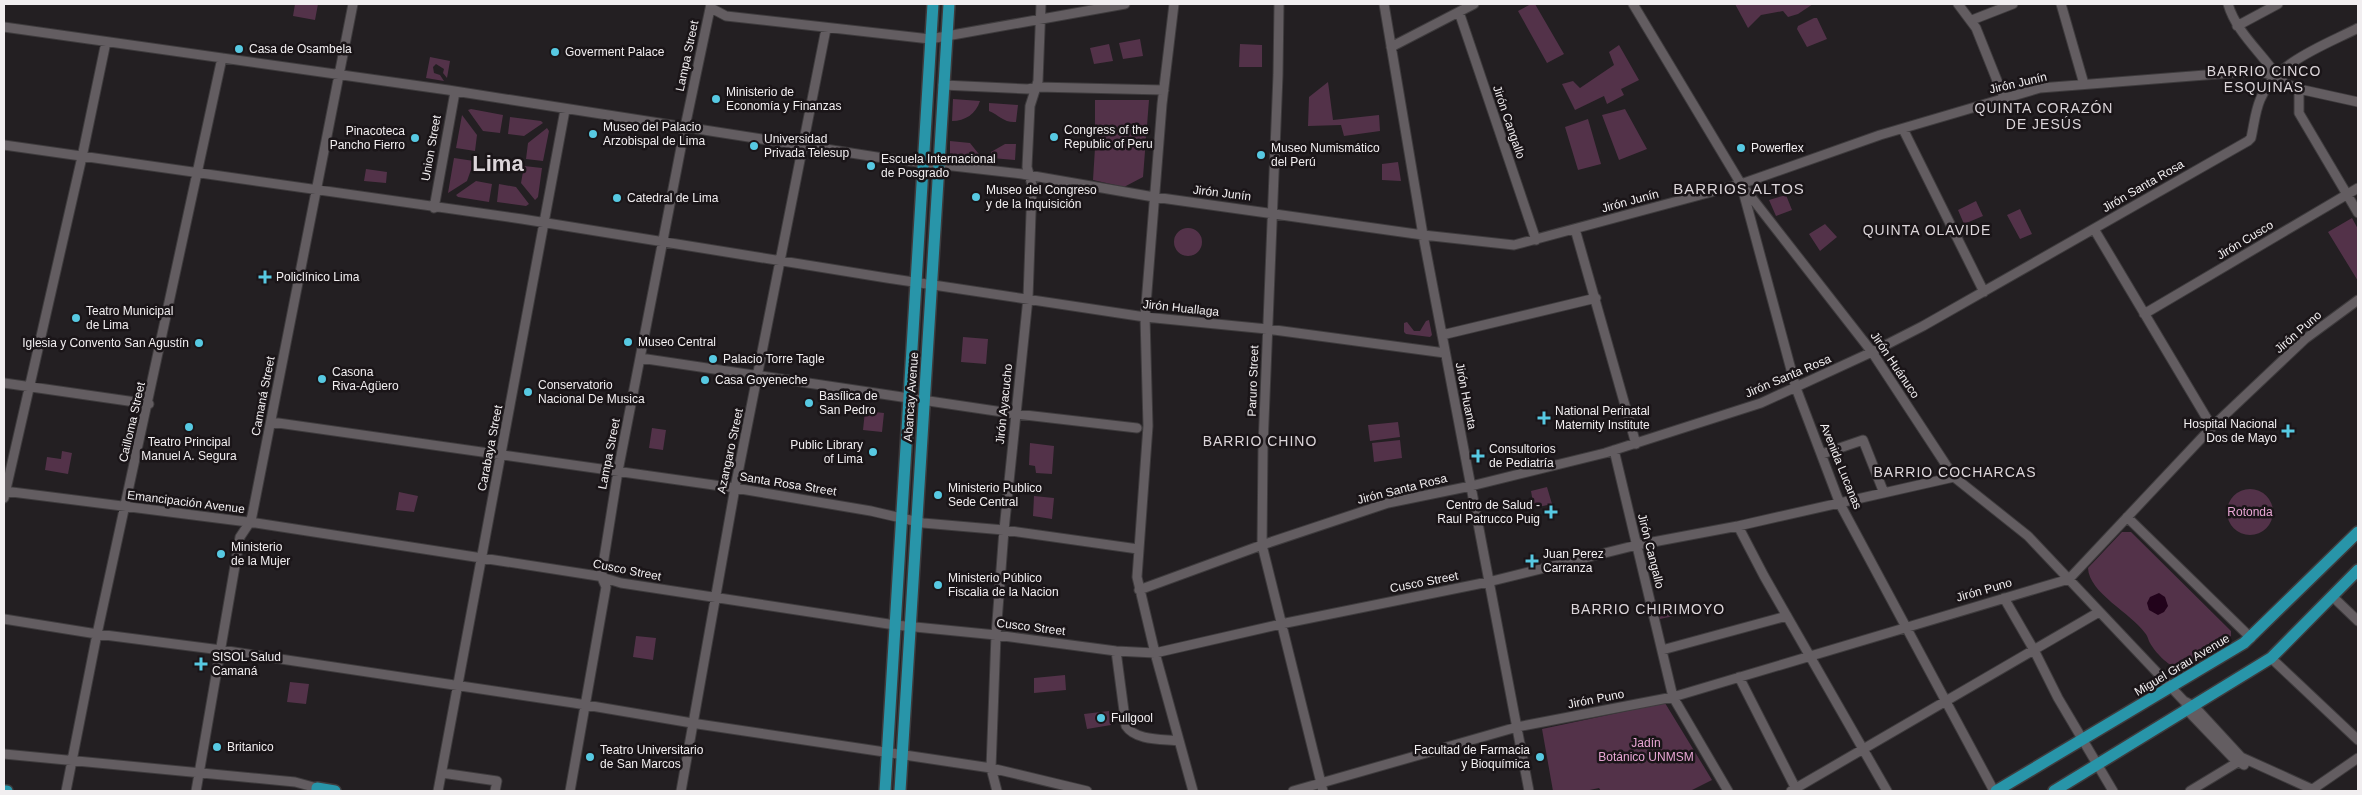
<svg xmlns="http://www.w3.org/2000/svg" width="2362" height="795" viewBox="0 0 2362 795" font-family="Arial,sans-serif">
<style>
.green{fill:#533249}
.water{fill:#22031b}
.lines{fill:none;stroke-linecap:round;stroke-linejoin:round}
.minor-casing{stroke:#3e3b3d;stroke-width:11}
.major-casing{stroke:#3e3b3d;stroke-width:14}
.minor{stroke:#635d61;stroke-width:9}
.major{stroke:#2895a9;stroke-width:11}
.poi-dot{fill:#57c9e2;stroke:#1a1518;stroke-width:2}
.labels{text-anchor:middle;dominant-baseline:central;stroke-width:5;stroke-linejoin:round;paint-order:stroke}
.poi-label{font-size:12px;fill:#f1eef0;stroke:#1a1518;text-anchor:start}
.street-label{font-size:12px;fill:#f1eef0;stroke:#1a1518}
.park-label{font-size:12px;fill:#e8a6d4;stroke:#1a1518}
.neighbourhood-label{font-size:14px;letter-spacing:1px;fill:#dcd6da;stroke:#1a1518}
.quarter-label{font-size:15px;letter-spacing:1px;fill:#dcd6da;stroke:#1a1518}
.town-label{font-size:22px;font-weight:bold;fill:#dcd6da;stroke:#1a1518}
</style>
<rect width="100%" height="100%" fill="#231f22"/>
<path class="green" d="M 295,4 L 318,4 L 315,20 L 293,16 Z
M 1531,4 L 1535,4 L 1564,54 L 1547,63 L 1518,11 Z
M 1735,4 L 1813,4 L 1798,14 L 1788,17 L 1783,11 L 1761,15 L 1748,28 Z
M 1814,18 L 1817,18 L 1827,39 L 1807,47 L 1797,29 L 1798,26 Z
M 1140,39 L 1143,56 L 1123,59 L 1119,43 Z
M 1109,44 L 1113,61 L 1094,64 L 1090,48 Z
M 1240,44 L 1262,45 L 1262,67 L 1239,67 Z
M 1619,45 L 1639,80 L 1621,89 L 1624,95 L 1607,104 L 1604,96 L 1575,110 L 1562,84 L 1573,81 L 1580,88 L 1614,65 L 1609,52 Z
M 430,57 L 450,61 L 447,78 L 443,73 L 444,69 L 436,64 L 433,67 L 434,73 L 440,75 L 444,81 L 426,78 Z
M 1328,82 L 1333,120 L 1379,115 L 1380,131 L 1344,136 L 1341,125 L 1308,126 L 1309,97 Z
M 953,99 L 980,101 C 976,114 965,121 952,121 Z
M 1095,100 L 1149,100 L 1143,177 L 1124,187 L 1093,180 L 1095,148 L 1099,144 L 1099,133 L 1095,129 Z
M 989,103 L 1018,105 L 1016,122 C 1004,123 999,115 989,111 Z
M 471,109 L 503,115 L 500,133 L 483,131 L 468,110 Z
M 1625,109 L 1647,149 L 1619,160 L 1602,115 Z
M 462,115 L 477,135 L 475,151 L 456,148 Z
M 510,117 L 541,121 L 543,123 L 524,136 L 508,134 Z
M 1588,119 L 1601,164 L 1578,170 L 1565,127 Z
M 547,128 L 549,131 L 543,161 L 526,159 L 528,143 Z
M 950,141 L 970,143 L 982,158 L 950,155 Z
M 1005,144 L 1016,144 L 1015,160 L 991,158 L 991,152 Z
M 454,158 L 474,161 L 467,181 L 448,193 Z
M 1398,162 L 1401,181 L 1382,180 L 1382,164 Z
M 524,166 L 542,168 L 538,197 L 535,200 L 521,183 Z
M 366,169 L 387,172 L 386,183 L 364,181 Z
M 476,181 L 492,184 L 489,202 L 458,197 L 456,195 Z
M 499,184 L 516,187 L 529,204 L 526,206 L 497,202 Z
M 1786,195 L 1792,210 L 1776,216 L 1769,200 Z
M 1976,201 L 1983,216 L 1964,224 L 1958,210 Z
M 2020,209 L 2032,234 L 2020,239 L 2007,215 Z
M 2352,218 L 2358,229 L 2358,281 L 2328,232 Z
M 1825,224 L 1837,237 L 1820,251 L 1809,234 Z
M1174 242a14 14 0 1 1 28 0a14 14 0 1 1-28 0Z
M 1429,320 L 1432,335 L 1430,337 L 1406,334 L 1404,332 L 1404,323 L 1407,322 L 1414,331 L 1420,331 L 1426,321 Z
M 963,337 L 988,339 L 986,364 L 961,362 Z
M 865,411 L 884,413 L 882,432 L 863,430 Z
M 1398,422 L 1400,437 L 1370,441 L 1368,425 Z
M 652,428 L 666,430 L 663,450 L 649,448 Z
M 1400,440 L 1402,458 L 1374,462 L 1372,443 Z
M 1030,443 L 1054,446 L 1052,474 L 1036,473 L 1035,466 L 1029,465 Z
M 62,451 L 72,453 L 68,474 L 45,470 L 47,457 L 61,459 Z
M 1547,487 L 1552,504 L 1534,508 L 1531,491 Z
M2227 512a23 23 0 1 1 46 0a23 23 0 1 1-46 0Z
M 399,492 L 418,496 L 414,512 L 396,510 Z
M 1034,496 L 1054,498 L 1052,519 L 1033,516 Z
M 2122,532 L 2131,532 L 2231,631 L 2231,636 L 2178,668 C 2168,666 2155,652 2150,643 C 2148,640 2148,636 2145,633 C 2131,613 2089,593 2088,568 Z
M 1664,603 L 1666,609 L 1681,605 L 1683,614 L 1660,619 L 1657,605 Z
M 636,636 L 656,638 L 653,660 L 633,657 Z
M 1065,675 L 1066,690 L 1034,693 L 1034,678 Z
M 290,682 L 309,684 L 306,704 L 287,702 Z
M 1665,703 L 1712,780 L 1690,791 L 1601,791 L 1599,788 L 1585,791 L 1553,791 L 1542,729 Z
M 1109,711 L 1111,725 L 1087,729 L 1084,714 Z"/>
<path class="water" d="M 2159,593 L 2165,597 L 2168,606 L 2164,612 L 2158,615 L 2149,610 L 2147,603 L 2150,597 Z"/>
<g class="lines">
<g class="minor-casing">
<path id="minor" d="M 1174,4 L 1162,104 L 1145,317 L 1148,426 L 1137,577 L 1155,653 L 1193,791
M 1279,4 L 1278,75 L 1263,446 L 1262,545 L 1323,791
M 1384,4 L 1423,235 L 1529,791
M 1633,4 L 1741,184 L 1872,352 L 1954,477 L 2028,536 L 2184,701 L 2194,706 L 2241,757 L 2316,791
M 1958,4 L 1976,28 L 2004,98
M 2061,4 L 2084,84
M 2228,4 C 2236,32 2261,52 2277,76
M 711,8 L 726,16 L 930,39 L 1125,4
M 1459,12 L 1536,240
M 1972,20 L 2013,4
M 2237,26 L 2278,4
M 4,27 L 448,90 L 883,158 L 1022,174 L 1154,197 L 1423,235 L 1514,245 L 1741,184 L 1880,135 L 2040,88 L 2256,71 L 2277,76 L 2284,83 L 2299,89 L 2358,102
M 1391,47 L 1474,4
M 943,85 L 1028,89 L 1037,87 L 1164,90
M 2299,89 L 2299,113 L 2358,213
M 1903,129 L 1984,292
M 4,145 L 522,219 L 887,278 L 1145,317 L 1267,329 L 1445,353
M 1743,191 L 1796,388 L 1840,504 L 1994,791
M 434,208 L 455,92
M 1575,229 L 1636,444
M 2094,229 L 2212,427
M 2144,314 L 2358,188
M 1442,335 L 1596,298
M 640,358 L 1016,414 L 1137,428
M 4,383 L 149,404
M 271,422 L 735,488 L 871,511 L 923,523 L 1004,530 L 1138,549
M 1614,450 L 1673,697 L 1728,791
M 1822,454 L 1863,440 L 1884,493
M 4,491 L 256,523 L 598,576 L 621,583 L 895,625 L 996,635 L 1116,651 L 1155,653 L 1281,624 L 1488,582 L 1637,545 L 1738,526 L 1954,477
M 4,498 L 82,157 L 106,42
M 2127,517 L 2251,638
M 1738,526 L 1764,576 L 1887,791
M 1139,590 L 1262,545 L 1388,503 L 1471,486 L 1605,453 L 1761,403 L 1872,352 L 1923,326 L 2248,141 L 2251,138 C 2254,125 2255,112 2260,100 C 2275,62 2325,45 2358,28
M 2332,596 L 2358,621
M 2004,598 L 2034,650 L 2058,698 L 2113,791
M 4,619 L 97,634 L 221,650 L 574,703 L 698,724 L 991,768 L 1087,791
M 1662,650 L 1787,616
M 1116,651 L 1126,726 C 1136,741 1162,739 1179,741
M 2271,658 L 2358,740
M 1739,677 L 1797,791
M 2186,705 L 2187,710 L 2232,757 L 2244,765
M 4,754 L 295,782 L 317,788
M 442,773 L 497,781 L 495,791
M 66,791 L 97,634 L 222,58
M 196,791 L 240,537 L 250,522 L 252,516 L 353,4
M 438,791 L 565,110
M 570,791 L 606,587 L 602,578 L 602,571 L 618,471 L 685,127 L 711,4
M 681,791 L 735,488 L 826,29
M 997,791 L 991,768 L 996,635 L 1004,530 L 1028,298 L 1032,185 L 1027,167 L 1030,106 L 1038,81 L 1041,4
M 1293,791 L 1517,727 L 1673,697 L 2069,579 L 2212,427 L 2305,339 L 2358,300
M 1791,791 L 2099,612
M 2190,791 L 2238,762
M 2310,791 L 2358,758"/>
</g>
<g class="major-casing">
<path id="major" d="M 4,791 L 7,791
M 317,791 L 317,788 L 335,791
M 885,791 L 933,4
M 900,791 L 949,4
M 1996,791 L 2244,643 L 2358,532
M 2054,791 L 2271,658 L 2358,570"/>
</g>
<use href="#minor" class="minor"/>
<use href="#major" class="major"/>
</g>
<g class="poi-dot">
<circle cx="239" cy="49" r="5"/>
<circle cx="555" cy="52" r="5"/>
<circle cx="716" cy="99" r="5"/>
<circle cx="593" cy="134" r="5"/>
<circle cx="1054" cy="137" r="5"/>
<circle cx="415" cy="138" r="5"/>
<circle cx="754" cy="146" r="5"/>
<circle cx="1741" cy="148" r="5"/>
<circle cx="1261" cy="155" r="5"/>
<circle cx="871" cy="166" r="5"/>
<circle cx="976" cy="197" r="5"/>
<circle cx="617" cy="198" r="5"/>
<path d="M262.5 269.5h5v5h5v5h-5v5h-5v-5h-5v-5h5z"/>
<circle cx="76" cy="318" r="5"/>
<circle cx="628" cy="342" r="5"/>
<circle cx="199" cy="343" r="5"/>
<circle cx="713" cy="359" r="5"/>
<circle cx="322" cy="379" r="5"/>
<circle cx="705" cy="380" r="5"/>
<circle cx="528" cy="392" r="5"/>
<circle cx="809" cy="403" r="5"/>
<path d="M1541.5 410.5h5v5h5v5h-5v5h-5v-5h-5v-5h5z"/>
<circle cx="189" cy="427" r="5"/>
<path d="M2285.5 423.5h5v5h5v5h-5v5h-5v-5h-5v-5h5z"/>
<circle cx="873" cy="452" r="5"/>
<path d="M1475.5 448.5h5v5h5v5h-5v5h-5v-5h-5v-5h5z"/>
<circle cx="938" cy="495" r="5"/>
<path d="M1548.5 504.5h5v5h5v5h-5v5h-5v-5h-5v-5h5z"/>
<circle cx="221" cy="554" r="5"/>
<path d="M1529.5 553.5h5v5h5v5h-5v5h-5v-5h-5v-5h5z"/>
<circle cx="938" cy="585" r="5"/>
<path d="M198.5 656.5h5v5h5v5h-5v5h-5v-5h-5v-5h5z"/>
<circle cx="1101" cy="718" r="5"/>
<circle cx="217" cy="747" r="5"/>
<circle cx="590" cy="757" r="5"/>
<circle cx="1540" cy="757" r="5"/>
</g>
<g class="labels">
<g class="poi-label">
<text x="249" y="49">Casa de Osambela</text>
<text x="565" y="52">Goverment Palace</text>
<text x="726" y="92">Ministerio de<tspan x="726" dy="14">Economía y Finanzas</tspan></text>
<text x="603" y="127">Museo del Palacio<tspan x="603" dy="14">Arzobispal de Lima</tspan></text>
<text x="1064" y="130">Congress of the<tspan x="1064" dy="14">Republic of Peru</tspan></text>
<text x="405" y="131" text-anchor="end">Pinacoteca<tspan x="405" dy="14">Pancho Fierro</tspan></text>
<text x="764" y="139">Universidad<tspan x="764" dy="14">Privada Telesup</tspan></text>
<text x="1271" y="148">Museo Numismático<tspan x="1271" dy="14">del Perú</tspan></text>
<text x="1751" y="148">Powerflex</text>
<text x="881" y="159">Escuela Internacional<tspan x="881" dy="14">de Posgrado</tspan></text>
<text x="986" y="190">Museo del Congreso<tspan x="986" dy="14">y de la Inquisición</tspan></text>
<text x="627" y="198">Catedral de Lima</text>
<text x="276" y="277">Policlínico Lima</text>
<text x="86" y="311">Teatro Municipal<tspan x="86" dy="14">de Lima</tspan></text>
<text x="638" y="342">Museo Central</text>
<text x="189" y="343" text-anchor="end">Iglesia y Convento San Agustín</text>
<text x="723" y="359">Palacio Torre Tagle</text>
<text x="332" y="372">Casona<tspan x="332" dy="14">Riva-Agüero</tspan></text>
<text x="715" y="380">Casa Goyeneche</text>
<text x="538" y="385">Conservatorio<tspan x="538" dy="14">Nacional De Musica</tspan></text>
<text x="819" y="396">Basílica de<tspan x="819" dy="14">San Pedro</tspan></text>
<text x="1555" y="411">National Perinatal<tspan x="1555" dy="14">Maternity Institute</tspan></text>
<text x="2277" y="424" text-anchor="end">Hospital Nacional<tspan x="2277" dy="14">Dos de Mayo</tspan></text>
<text x="189" y="442" text-anchor="middle">Teatro Principal<tspan x="189" dy="14">Manuel A. Segura</tspan></text>
<text x="863" y="445" text-anchor="end">Public Library<tspan x="863" dy="14">of Lima</tspan></text>
<text x="1489" y="449">Consultorios<tspan x="1489" dy="14">de Pediatría</tspan></text>
<text x="948" y="488">Ministerio Publico<tspan x="948" dy="14">Sede Central</tspan></text>
<text x="1540" y="505" text-anchor="end">Centro de Salud -<tspan x="1540" dy="14">Raul Patrucco Puig</tspan></text>
<text x="231" y="547">Ministerio<tspan x="231" dy="14">de la Mujer</tspan></text>
<text x="1543" y="554">Juan Perez<tspan x="1543" dy="14">Carranza</tspan></text>
<text x="948" y="578">Ministerio Público<tspan x="948" dy="14">Fiscalia de la Nacion</tspan></text>
<text x="212" y="657">SISOL Salud<tspan x="212" dy="14">Camaná</tspan></text>
<text x="1111" y="718">Fullgool</text>
<text x="227" y="747">Britanico</text>
<text x="600" y="750">Teatro Universitario<tspan x="600" dy="14">de San Marcos</tspan></text>
<text x="1530" y="750" text-anchor="end">Facultad de Farmacia<tspan x="1530" dy="14">y Bioquímica</tspan></text>
</g>
<g class="street-label">
<text transform="translate(687 56) rotate(-78)">Lampa Street</text>
<text transform="translate(2018 83) rotate(-13)">Jirón Junín</text>
<text transform="translate(1509 122) rotate(71)">Jirón Cangallo</text>
<text transform="translate(431 148) rotate(-80)">Union Street</text>
<text transform="translate(2143 186) rotate(-30)">Jirón Santa Rosa</text>
<text transform="translate(1222 193) rotate(7)">Jirón Junín</text>
<text transform="translate(1630 201) rotate(-15)">Jirón Junín</text>
<text transform="translate(2245 240) rotate(-31)">Jirón Cusco</text>
<text transform="translate(1181 308) rotate(6)">Jirón Huallaga</text>
<text transform="translate(2298 332) rotate(-41)">Jirón Puno</text>
<text transform="translate(1895 365) rotate(56)">Jirón Huánuco</text>
<text transform="translate(1788 376) rotate(-23)">Jirón Santa Rosa</text>
<text transform="translate(1253 381) rotate(-88)">Paruro Street</text>
<text transform="translate(263 396) rotate(-79)">Camaná Street</text>
<text transform="translate(1466 396) rotate(79)">Jirón Huanta</text>
<text transform="translate(911 397) rotate(-86)">Abancay Avenue</text>
<text transform="translate(1004 404) rotate(-84)">Jirón Ayacucho</text>
<text transform="translate(132 422) rotate(-77)">Cailloma Street</text>
<text transform="translate(490 448) rotate(-79)">Carabaya Street</text>
<text transform="translate(730 451) rotate(-78)">Azangaro Street</text>
<text transform="translate(609 454) rotate(-79)">Lampa Street</text>
<text transform="translate(1841 466) rotate(68)">Avenida Lucanas</text>
<text transform="translate(788 484) rotate(9)">Santa Rosa Street</text>
<text transform="translate(1402 489) rotate(-14)">Jirón Santa Rosa</text>
<text transform="translate(186 502) rotate(7)">Emancipación Avenue</text>
<text transform="translate(1651 551) rotate(76)">Jirón Cangallo</text>
<text transform="translate(627 570) rotate(11)">Cusco Street</text>
<text transform="translate(1424 582) rotate(-11)">Cusco Street</text>
<text transform="translate(1984 590) rotate(-16)">Jirón Puno</text>
<text transform="translate(1031 627) rotate(7)">Cusco Street</text>
<text transform="translate(2182 665) rotate(-31)">Miguel Grau Avenue</text>
<text transform="translate(1596 699) rotate(-11)">Jirón Puno</text>
</g>
<g class="park-label">
<text x="2250" y="512">Rotonda</text>
<text x="1646" y="743">Jadín<tspan x="1646" dy="14">Botánico UNMSM</tspan></text>
</g>
<g class="neighbourhood-label">
<text x="2264" y="71">BARRIO CINCO<tspan x="2264" dy="16">ESQUINAS</tspan></text>
<text x="2044" y="108">QUINTA CORAZÓN<tspan x="2044" dy="16">DE JESÚS</tspan></text>
<text x="1927" y="230">QUINTA OLAVIDE</text>
<text x="1260" y="441">BARRIO CHINO</text>
<text x="1955" y="472">BARRIO COCHARCAS</text>
<text x="1648" y="609">BARRIO CHIRIMOYO</text>
</g>
<g class="quarter-label">
<text x="1739" y="188">BARRIOS ALTOS</text>
</g>
<g class="town-label">
<text x="498" y="163">Lima</text>
</g>
</g>
<rect width="2362" height="795" fill="none" stroke="#f1eef0" stroke-width="10"/>
</svg>
